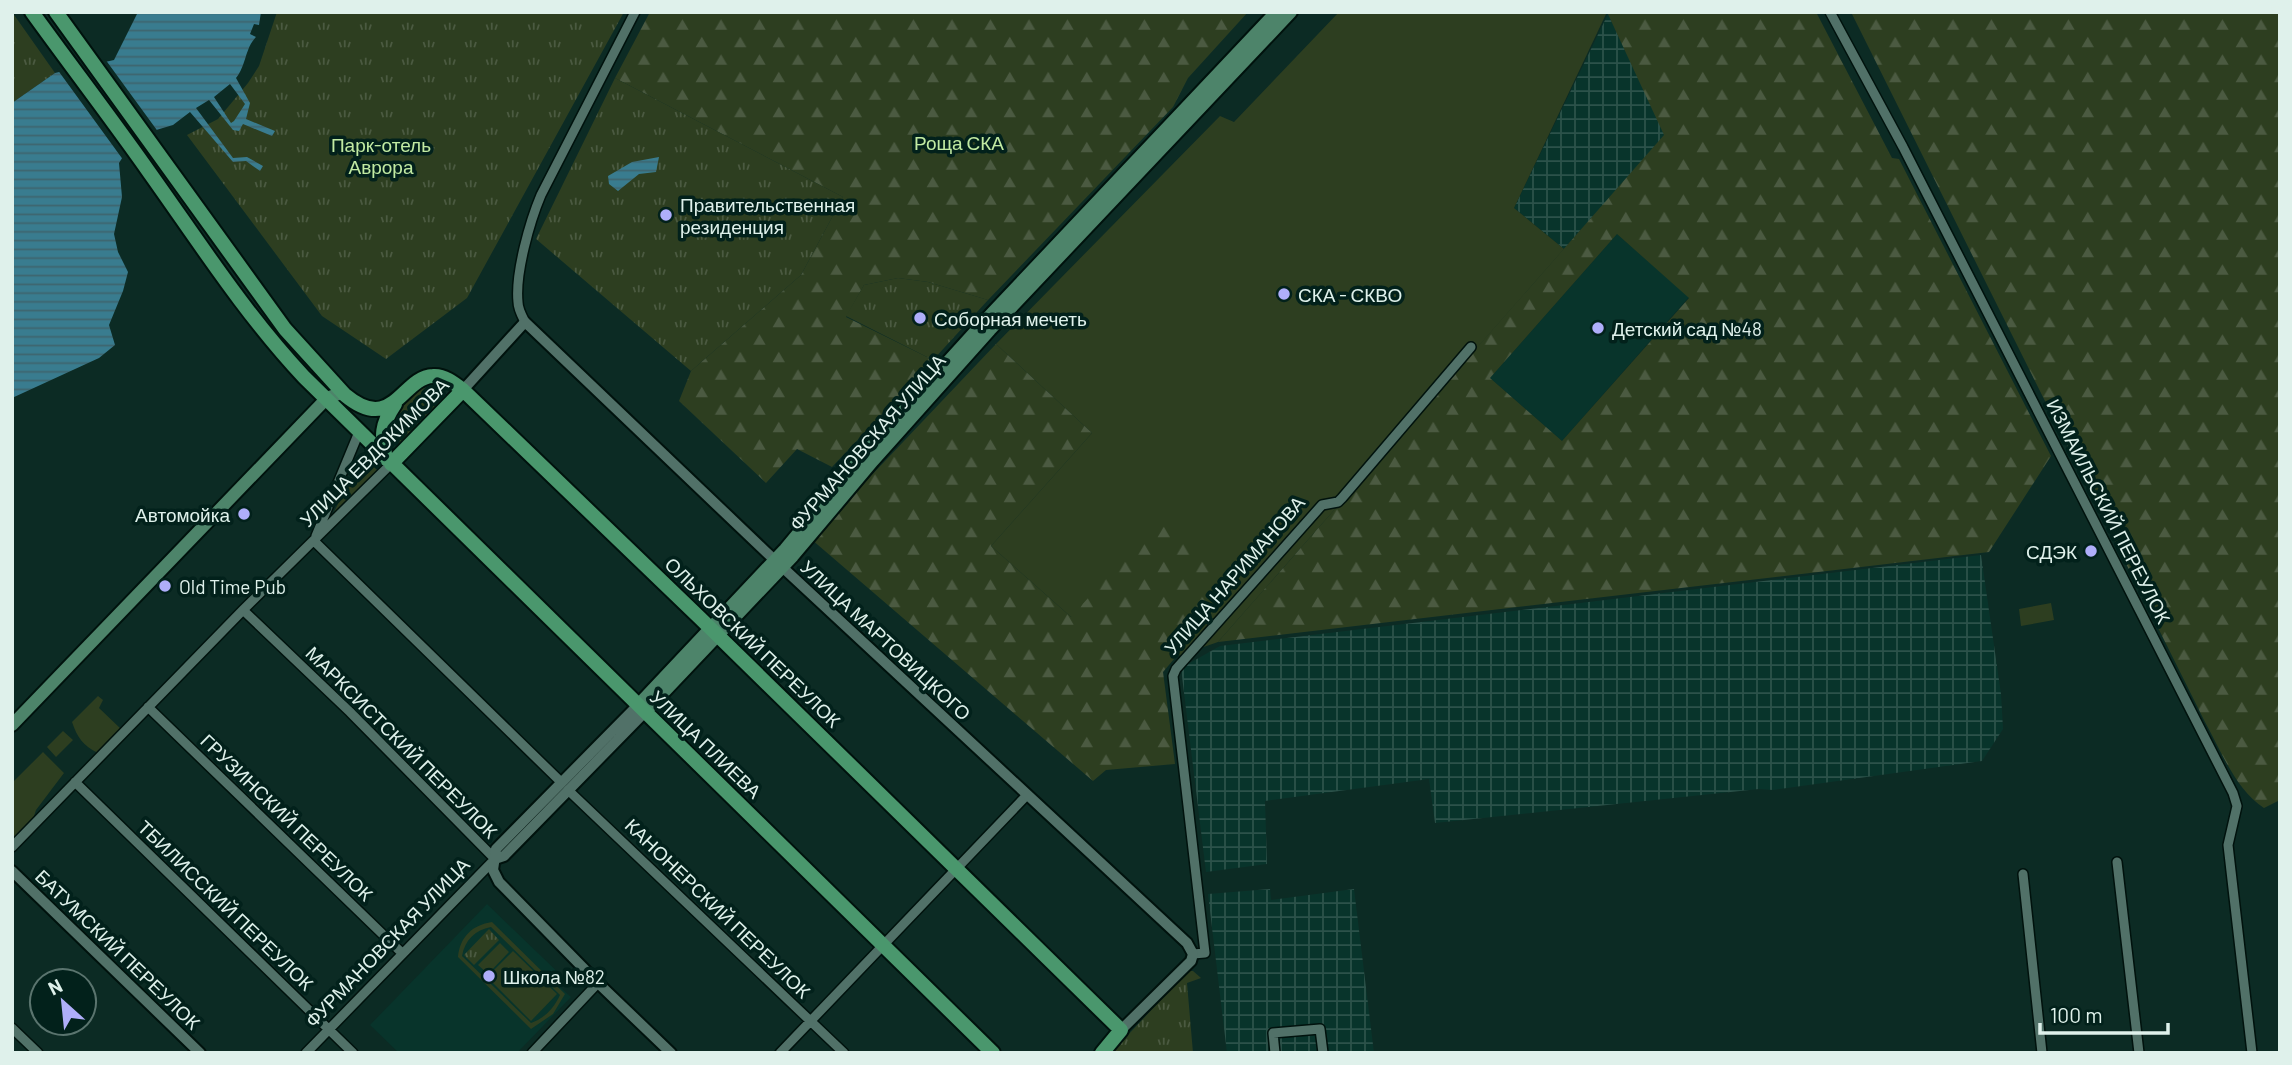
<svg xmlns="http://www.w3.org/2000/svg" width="2292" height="1065" viewBox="0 0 2292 1065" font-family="Barlow,sans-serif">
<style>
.built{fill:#08342b}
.industrial{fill:url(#industrial-grid)}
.green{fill:#2d3e20;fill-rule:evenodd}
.forest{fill:url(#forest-firs);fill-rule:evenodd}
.park{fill:url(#park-tufts)}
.water{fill:url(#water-rules);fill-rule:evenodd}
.pier{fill:#0c2b24}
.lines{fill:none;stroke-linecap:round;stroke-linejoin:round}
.minor-casing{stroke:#00120d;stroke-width:12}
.tertiary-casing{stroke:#00120d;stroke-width:14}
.secondary-casing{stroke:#00120d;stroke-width:16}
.primary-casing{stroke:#00120d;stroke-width:18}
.minor{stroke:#517168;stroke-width:9}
.tertiary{stroke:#517168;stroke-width:10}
.secondary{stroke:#4d846a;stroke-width:12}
.primary{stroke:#4a976d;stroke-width:14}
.poi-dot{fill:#afaefa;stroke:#02211b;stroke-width:2.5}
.labels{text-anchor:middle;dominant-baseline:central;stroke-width:7;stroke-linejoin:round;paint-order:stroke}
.park-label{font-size:19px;fill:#c1eaa2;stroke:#02211b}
.poi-label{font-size:19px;fill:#dff1eb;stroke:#02211b;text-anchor:start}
.street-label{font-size:19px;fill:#dff1eb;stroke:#02211b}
</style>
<defs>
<pattern id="industrial-grid" width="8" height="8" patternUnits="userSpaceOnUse" patternTransform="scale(1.75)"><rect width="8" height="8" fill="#08342b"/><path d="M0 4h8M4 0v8" fill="none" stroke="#2c524a"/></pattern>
<pattern id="forest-firs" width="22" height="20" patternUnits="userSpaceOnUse" patternTransform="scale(1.75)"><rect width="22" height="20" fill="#2d3e20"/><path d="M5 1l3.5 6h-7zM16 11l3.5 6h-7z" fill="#4b5a41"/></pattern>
<pattern id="park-tufts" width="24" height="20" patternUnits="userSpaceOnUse" patternTransform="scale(1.75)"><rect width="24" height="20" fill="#2d3e20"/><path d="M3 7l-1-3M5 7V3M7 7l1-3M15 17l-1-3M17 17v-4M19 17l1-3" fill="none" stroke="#4b5a41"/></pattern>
<pattern id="water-rules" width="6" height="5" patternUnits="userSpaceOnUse" patternTransform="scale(1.75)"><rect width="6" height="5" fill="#397c8f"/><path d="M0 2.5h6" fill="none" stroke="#3e656e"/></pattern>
</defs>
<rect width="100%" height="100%" fill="#0c2b24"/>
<path class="built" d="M 1617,234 L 1689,297 L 1562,441 L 1490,378 Z
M 487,904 L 567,981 L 561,988 L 571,997 L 517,1053 L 399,1053 L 370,1025 Z"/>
<path class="industrial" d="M 1608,14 L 1665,135 L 1564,249 L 1514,208 Z
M 1981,555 L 2001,694 L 2003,729 L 1982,761 L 1773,790 L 1759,789 L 1435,823 L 1429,779 L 1265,801 L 1267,864 L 1206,872 L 1181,668 L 1220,646 Z
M 1270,889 L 1271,900 L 1354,889 L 1374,1053 L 1227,1053 L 1208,894 Z"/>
<path class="green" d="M 1339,12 L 1607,12 L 1514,208 L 1564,249 L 1218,642 L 1175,657 L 1236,586 L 1071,617 L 991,546 L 1092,433 L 996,344 L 1220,116 L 1234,122 Z
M 431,385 L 439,387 L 445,399 L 402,444 L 390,441 L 391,418 L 421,388 Z
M 364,458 L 368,458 L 377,470 L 336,515 L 334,512 L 359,461 Z
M 2051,603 L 2054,620 L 2021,626 L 2019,609 Z
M 98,696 L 103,700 L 99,708 L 121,729 L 98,753 C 83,746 77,737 72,722 Z
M 63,731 L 73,740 L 56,757 L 47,747 Z
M 43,752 L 64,773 L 36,810 L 32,822 L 12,843 L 12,783 Z
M 492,922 L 565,994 L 553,1014 L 531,1029 L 458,957 C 460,937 472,925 492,922 ZM 491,927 L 560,995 C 554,1008 545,1018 531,1023 L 462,956 C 465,940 475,930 491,927 Z
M 500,943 L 509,952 L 488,974 L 478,965 Z
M 513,951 L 557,994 L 531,1021 L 487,977 Z"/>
<path class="forest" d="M 650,12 L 1248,12 L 1188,78 L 1173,107 L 988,300 L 928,282 L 898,278 L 864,285 L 846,317 L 933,360 L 832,467 L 797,449 L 766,483 L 679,401 L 691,371 L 801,275 L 843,197 L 615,78 Z
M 1607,12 L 1816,12 L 1892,158 L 1899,159 L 2051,456 L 1989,552 L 1218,642 L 1664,135 ZM 1617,234 L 1689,298 L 1562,441 L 1490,378 Z
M 1851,12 L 2280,12 L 2280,800 L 2264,808 C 2236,790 2221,751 2205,722 Z
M 996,344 L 1092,433 L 991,546 L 1071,617 L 1162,516 L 1236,586 L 1163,672 L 1175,764 L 1106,770 L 1093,781 L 811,539 Z"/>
<path class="park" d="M 12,12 L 55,73 L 12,103 Z
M 277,12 L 624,12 L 467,298 L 386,359 L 322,316 L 187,135 L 218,119 L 248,83 L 259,66 Z
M 615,78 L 843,197 L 801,275 L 691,371 L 536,239 Z
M 898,278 L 928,282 L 988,300 L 933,360 L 846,316 L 864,285 Z
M 489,929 L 499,940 L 474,965 L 464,955 Z
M 1188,971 L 1193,971 L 1201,978 L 1187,983 L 1193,1053 L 1111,1053 Z"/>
<path class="water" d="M 138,12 L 261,12 L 259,25 L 254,24 L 250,34 L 256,37 C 245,48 246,66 236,78 L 250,103 L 246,119 L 275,131 L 272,136 L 243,124 L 239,131 L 233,130 L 209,100 L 196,108 L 233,158 L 247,157 L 263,166 L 260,171 L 246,161 L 233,162 L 190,112 L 173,125 L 136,136 L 119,163 L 122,197 L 114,234 L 118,252 L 128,272 L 123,291 L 109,325 L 115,345 L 99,358 L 12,398 L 12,103 L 55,73 L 114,60 ZM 230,84 L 245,104 L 234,121 L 231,123 L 214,97 Z
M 659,157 L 656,172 L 639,174 L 618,191 L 609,184 L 608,176 L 632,162 Z"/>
<path class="pier" d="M 105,59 L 159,133 L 138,139 L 124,161 L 57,69 Z"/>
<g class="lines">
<g class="minor-casing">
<path id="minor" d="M 1830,12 L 1903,147 L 2233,793 L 2237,806 L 2228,845 L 2252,1053
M 525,322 C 522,316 518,309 518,302 C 515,273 530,221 541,195 L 635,12
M 316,536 L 359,432
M 314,541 L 561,782
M 243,610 L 350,712 L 495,859 L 306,1053
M 148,707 L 402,953
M 75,782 L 353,1053
M 568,790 L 844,1053
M 12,847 L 243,610 L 391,464
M 2117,862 L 2139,1053
M 2023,874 L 2042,1053
M 1193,954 L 1205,953 L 1173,676 L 1176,669 L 1322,505 L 1338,502 L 1342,498 L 1471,347
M 12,1028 L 38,1053
M 532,1053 L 598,983
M 780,1053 L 1027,795
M 1275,1053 L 1273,1033 L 1320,1029 L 1323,1053"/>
</g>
<g class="tertiary-casing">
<path id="tertiary" d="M 463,390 L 525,322 L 765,551 L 1187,943 L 1193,954 L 1191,961 L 1121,1030
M 638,705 L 496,849 L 493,870 L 499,882 L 598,983 L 671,1053
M 495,859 L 504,856 L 645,712
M 12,871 L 200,1053"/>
</g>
<g class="secondary-casing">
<path id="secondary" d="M 638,705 L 785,549 L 864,454 L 992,313 L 1276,12
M 645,712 L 793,556 L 873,461 L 990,330 L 1291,12
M 12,725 L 327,398 L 341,393 L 345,395"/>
</g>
<g class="primary-casing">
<path id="primary" d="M 32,12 C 71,66 111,118 149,172 C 199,242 245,314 304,377 L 993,1053
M 56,12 L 285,329 L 345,395 C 393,435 402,377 433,376 C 444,375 454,383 463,390 L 700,618 L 1121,1030 L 1102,1053
M 386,459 C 381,435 381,425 395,404
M 391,464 L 463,390"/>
</g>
<use href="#minor" class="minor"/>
<use href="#tertiary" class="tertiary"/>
<use href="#secondary" class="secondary"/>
<use href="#primary" class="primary"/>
</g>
<g class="poi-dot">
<circle cx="666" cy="215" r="7"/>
<circle cx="1284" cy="294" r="7"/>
<circle cx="920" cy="318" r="7"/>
<circle cx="1598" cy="328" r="7"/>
<circle cx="244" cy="514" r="7"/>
<circle cx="2091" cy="551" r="7"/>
<circle cx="165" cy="586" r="7"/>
<circle cx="489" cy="976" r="7"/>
</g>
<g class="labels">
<g class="park-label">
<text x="959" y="142">Роща СКА</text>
<text x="381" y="144">Парк-отель<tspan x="381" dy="22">Аврора</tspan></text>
</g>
<g class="poi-label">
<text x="680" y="204">Правительственная<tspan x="680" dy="22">резиденция</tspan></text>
<text x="1298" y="294">СКА - СКВО</text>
<text x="934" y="318">Соборная мечеть</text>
<text x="1612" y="328">Детский сад №48</text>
<text x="230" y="514" text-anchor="end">Автомойка</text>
<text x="2077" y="551" text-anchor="end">СДЭК</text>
<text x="179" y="586">Old Time Pub</text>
<text x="503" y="976">Школа №82</text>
</g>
<g class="street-label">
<text transform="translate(867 442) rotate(-49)">ФУРМАНОВСКАЯ УЛИЦА</text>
<text transform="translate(374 452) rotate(-45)">УЛИЦА ЕВДОКИМОВА</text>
<text transform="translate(2109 511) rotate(63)">ИЗМАИЛЬСКИЙ ПЕРЕУЛОК</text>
<text transform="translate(1234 575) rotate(-49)">УЛИЦА НАРИМАНОВА</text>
<text transform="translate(886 640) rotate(43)">УЛИЦА МАРТОВИЦКОГО</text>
<text transform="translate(753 642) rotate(44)">ОЛЬХОВСКИЙ ПЕРЕУЛОК</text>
<text transform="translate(402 742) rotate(45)">МАРКСИСТСКИЙ ПЕРЕУЛОК</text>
<text transform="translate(706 744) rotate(44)">УЛИЦА ПЛИЕВА</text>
<text transform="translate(287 817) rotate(44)">ГРУЗИНСКИЙ ПЕРЕУЛОК</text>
<text transform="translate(226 905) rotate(44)">ТБИЛИССКИЙ ПЕРЕУЛОК</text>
<text transform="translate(718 908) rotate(44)">КАНОНЕРСКИЙ ПЕРЕУЛОК</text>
<text transform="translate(387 942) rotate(-46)">ФУРМАНОВСКАЯ УЛИЦА</text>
<text transform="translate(118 949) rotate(44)">БАТУМСКИЙ ПЕРЕУЛОК</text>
</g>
</g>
<rect width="2292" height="1065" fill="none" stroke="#dff1eb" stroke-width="28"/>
<g transform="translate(63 1002) rotate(333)"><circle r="33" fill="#02211b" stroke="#5a746e" stroke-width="2"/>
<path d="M0-5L12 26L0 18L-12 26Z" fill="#afaefa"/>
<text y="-10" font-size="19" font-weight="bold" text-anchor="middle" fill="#dff1eb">N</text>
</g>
<path d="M2040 1023v10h128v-10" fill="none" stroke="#dff1eb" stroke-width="3.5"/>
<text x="2050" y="1023" font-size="21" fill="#dff1eb" stroke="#02211b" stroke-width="5" paint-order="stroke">100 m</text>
</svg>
